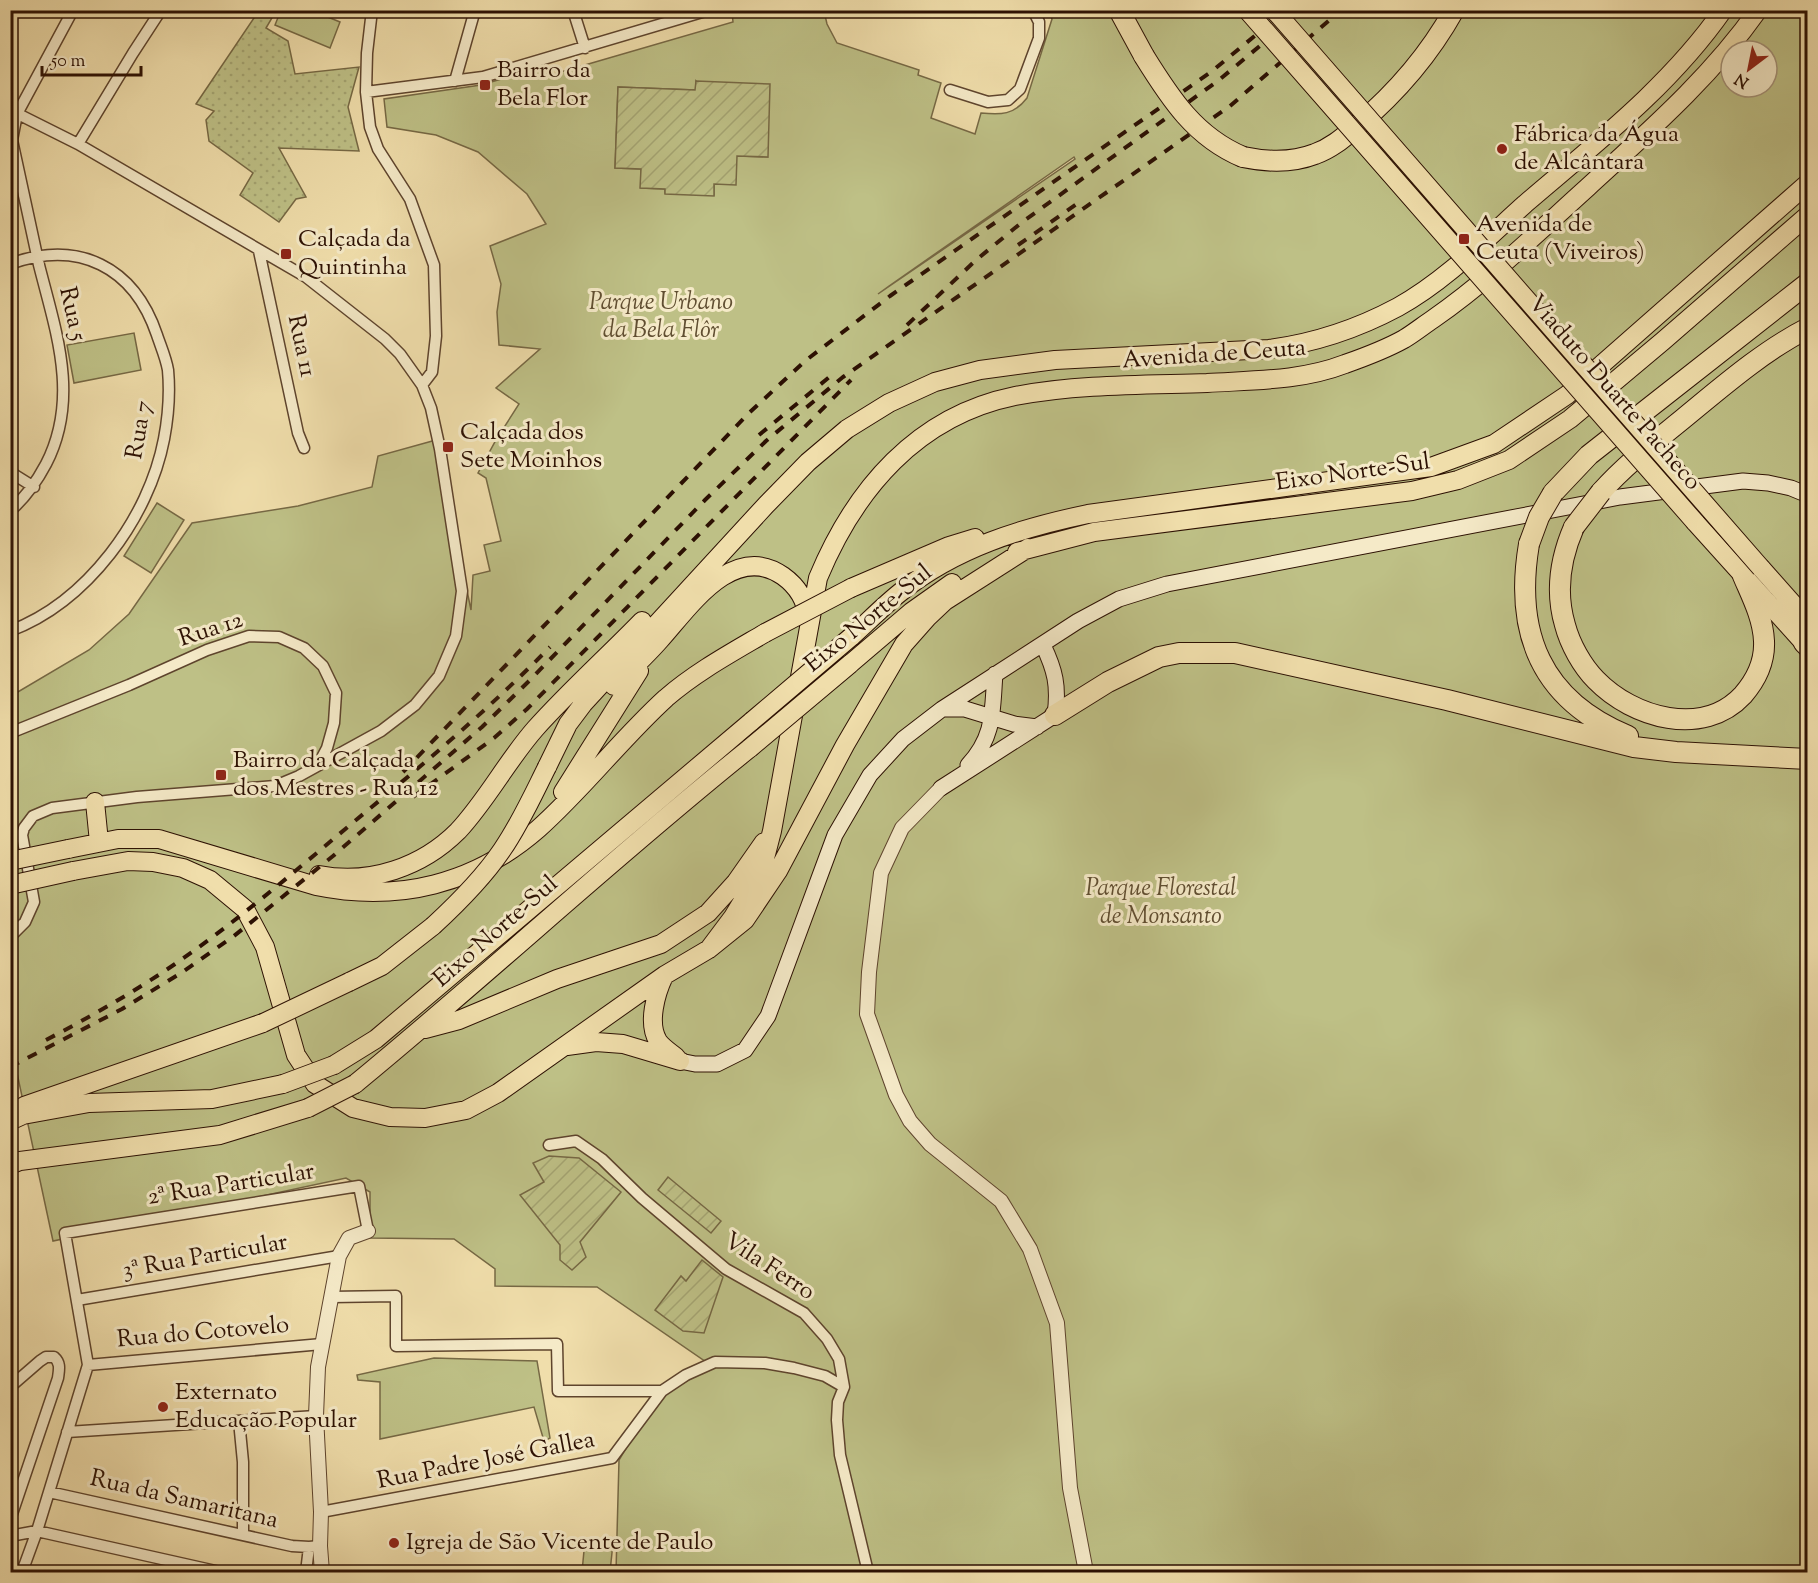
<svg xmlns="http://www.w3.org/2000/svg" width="1818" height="1583" viewBox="0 0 1818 1583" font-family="'Sorts Mill Goudy',serif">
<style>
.grass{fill:url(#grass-dots);stroke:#766844;stroke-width:1.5}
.park{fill:#bec086;stroke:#766844;stroke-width:1.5;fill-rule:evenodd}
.garden{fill:url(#garden-furrows);stroke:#766844;stroke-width:1.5}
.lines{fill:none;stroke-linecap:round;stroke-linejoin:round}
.minor-casing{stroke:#5e442d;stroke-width:13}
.tertiary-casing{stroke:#5e442d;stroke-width:16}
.secondary-casing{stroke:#2d1103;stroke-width:17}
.trunk-casing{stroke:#2d1103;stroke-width:20}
.motorway-casing{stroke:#2d1103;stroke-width:22}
.minor{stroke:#f5eac8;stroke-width:10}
.tertiary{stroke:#f5eac8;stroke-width:14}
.secondary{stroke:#f5eac8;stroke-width:15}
.trunk{stroke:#f0deab;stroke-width:18}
.motorway{stroke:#f0deab;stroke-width:20}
.rail{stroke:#2d1103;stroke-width:4;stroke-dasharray:10 10;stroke-linecap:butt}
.primary-bridge-casing{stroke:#2d1103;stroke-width:20;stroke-linecap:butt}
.trunk-bridge-casing{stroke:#2d1103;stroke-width:20;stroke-linecap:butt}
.motorway-bridge-casing{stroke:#2d1103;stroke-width:22;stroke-linecap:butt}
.primary-bridge{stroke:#f0deab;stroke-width:18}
.trunk-bridge{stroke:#f0deab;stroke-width:18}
.motorway-bridge{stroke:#f0deab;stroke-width:20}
.poi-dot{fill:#8f2418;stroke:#f5eac8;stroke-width:2}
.labels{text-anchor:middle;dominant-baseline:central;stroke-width:6;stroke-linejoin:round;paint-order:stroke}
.poi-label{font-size:24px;fill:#2d1103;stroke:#f5eac8;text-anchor:start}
.park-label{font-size:24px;font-style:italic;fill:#604e31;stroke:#f5eac8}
.street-label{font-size:24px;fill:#2d1103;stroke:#f5eac8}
</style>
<defs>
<pattern id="grass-dots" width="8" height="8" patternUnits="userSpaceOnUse" patternTransform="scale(1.5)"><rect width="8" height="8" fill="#bec086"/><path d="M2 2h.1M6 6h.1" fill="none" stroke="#a4a472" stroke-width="1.8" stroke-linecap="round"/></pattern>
<pattern id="garden-furrows" width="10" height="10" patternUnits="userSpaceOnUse" patternTransform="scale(1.5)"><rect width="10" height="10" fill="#bec086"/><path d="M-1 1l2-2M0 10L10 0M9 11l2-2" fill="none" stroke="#a4a472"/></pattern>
</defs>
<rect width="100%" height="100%" fill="#f0deab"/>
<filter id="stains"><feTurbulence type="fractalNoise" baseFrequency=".00333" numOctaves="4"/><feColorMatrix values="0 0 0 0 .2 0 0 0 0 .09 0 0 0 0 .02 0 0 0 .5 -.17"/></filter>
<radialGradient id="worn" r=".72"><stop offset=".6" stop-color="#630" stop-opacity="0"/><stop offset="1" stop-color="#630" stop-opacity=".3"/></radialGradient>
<path class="grass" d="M 255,11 L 276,11 L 266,28 L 288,41 L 295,74 L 359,67 L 348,107 L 359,151 L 279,148 L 306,197 L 296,199 L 279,222 L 240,195 L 253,173 L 209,141 L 206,120 L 214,111 L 196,104 L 254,18 Z"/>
<path class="park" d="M 281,10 L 313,11 L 340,22 L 330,48 L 275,25 Z
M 737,11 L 824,11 L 827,24 L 837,43 L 919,70 L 918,75 L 941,83 L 931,118 L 975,134 L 981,113 C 1001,115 1014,115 1027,98 L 1052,19 L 1048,11 L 1807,11 L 1807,1572 L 616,1572 L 619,1460 L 656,1398 L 696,1376 L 706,1362 L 597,1287 L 495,1286 L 495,1269 L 454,1239 L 370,1238 L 370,1192 L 346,1178 L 53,1241 L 11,1045 L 11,696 L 89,650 L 129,614 L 192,523 L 298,506 L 372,487 L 378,456 L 436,440 L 471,610 L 473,575 L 490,571 L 484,545 L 501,541 L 486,478 L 478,473 L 496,440 L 519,404 L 496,388 L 540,349 L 499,345 L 497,312 L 501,284 L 490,246 L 546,224 L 527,194 L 478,152 L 436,135 L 387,127 L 384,99 L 481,85 L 545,66 L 547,76 L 733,22 L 732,12 ZM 1731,51 L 1767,51 L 1767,87 L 1731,87 ZM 696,81 L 767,157 L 737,156 L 714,184 L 714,195 L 665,193 L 665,189 L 641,188 L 641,169 L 615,168 L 618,87 L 696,90 ZM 1074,157 L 1075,159 L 878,294 L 889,286 Z
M 134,333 L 141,370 L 74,383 L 67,345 Z
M 157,503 L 184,520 L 151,573 L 124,556 Z
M 434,1358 L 537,1361 L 550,1438 L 544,1441 L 534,1407 L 380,1439 L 380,1382 L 358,1380 L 357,1375 Z
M 585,1540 L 613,1543 L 610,1572 L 582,1572 Z"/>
<path class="garden" d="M 696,81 L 770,84 L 768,157 L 737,156 L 736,185 L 714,184 L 714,196 L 665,194 L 665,189 L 640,188 L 641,169 L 615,168 L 618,87 L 695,90 Z
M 549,1156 L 579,1158 L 621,1192 L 580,1242 L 586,1257 L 572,1270 L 560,1260 L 560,1245 L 520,1195 L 544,1182 L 533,1163 Z
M 668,1177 L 721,1221 L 711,1233 L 658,1190 Z
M 702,1260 L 723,1277 L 704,1333 L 683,1331 L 655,1310 L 681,1276 L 686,1281 Z"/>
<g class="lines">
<g class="minor-casing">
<path id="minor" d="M 372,10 L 367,53 L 366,92 L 370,127 L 378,149 L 410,199 L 434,265 L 436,336 L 432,372 L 422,385
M 573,10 L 585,48
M 455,81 L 475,10
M 950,90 L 988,102 L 1008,100 L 1020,89 L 1039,38 L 1039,22 L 1033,10
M 366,92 L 483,77 L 709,10
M 10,110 L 78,144 L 306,277 L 385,339 L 400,354 L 422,385 L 431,408 L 440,449 L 462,591 L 456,636 L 439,676 L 415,705 L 381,731 L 299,776 L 275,786 L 137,797 L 52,808 L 33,816 L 24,828 L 22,835 L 34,902 L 25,922 L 10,937
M 78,144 L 133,53 L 161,10
M 259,251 L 298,433 L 304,448
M 10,264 C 79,239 134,267 157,335 C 161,347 166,358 168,370 C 170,392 168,418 164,439 C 149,518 87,602 10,631
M 10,472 L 34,487
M 10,511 C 26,497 36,483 46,464 C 80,398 56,332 39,265 C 30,224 21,182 12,140 L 17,114 L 73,10
M 10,733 L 129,685 L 207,650 L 249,636 L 279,637 L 304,648 L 323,666 L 336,693 L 334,723 L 327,748 L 318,765
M 549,1145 L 576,1141 L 602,1159 L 642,1198 L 726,1269 L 804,1313 L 827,1339 L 839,1359 L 844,1387 L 838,1402 L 837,1420 L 840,1455 L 868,1572
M 331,1297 L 396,1296 L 396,1346 L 557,1344 L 558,1391 L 662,1391 L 686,1375 L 715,1362 L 765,1363 L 794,1368 L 825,1376 L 844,1387
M 77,1300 L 339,1256
M 88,1365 L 322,1344
M 10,1387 L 40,1361 L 46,1357 L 54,1357 C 61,1363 59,1370 58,1378 L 10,1520
M 239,1421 L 243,1462 L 243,1535
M 67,1432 L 316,1416
M 49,1492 L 292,1546 L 309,1547 L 320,1546
M 321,1512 L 612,1458 L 662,1391
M 10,1536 L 37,1531 L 220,1572
M 22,1572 L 37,1531 L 88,1365 L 65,1233 L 359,1186 L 368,1231
M 306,1572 L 309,1547"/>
</g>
<g class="tertiary-casing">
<path id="tertiary" d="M 941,788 L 902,828 L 881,873 L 869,972 L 867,1014 L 896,1095 L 910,1121 L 930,1144 L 1001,1201 L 1030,1249 L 1057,1323 L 1070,1488 L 1086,1572
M 322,1572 L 320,1546 L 321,1512 L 316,1416 L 318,1367 L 339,1256 L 349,1238 L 368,1231"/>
</g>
<g class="secondary-casing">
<path id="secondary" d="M 942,709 L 965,709 L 1014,724 L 1037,727
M 968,765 C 995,736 992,711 995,674
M 941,788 L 1055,715 C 1059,686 1055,670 1043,645
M 680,1061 L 695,1064 L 717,1064 L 745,1050 L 768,1016 L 835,835 L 870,775 L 903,739 L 942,709 L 1078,621 L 1119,599 L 1167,584 L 1620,497 L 1743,481 L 1768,483 L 1791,488 L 1808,495"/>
</g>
<g class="trunk-casing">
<path id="trunk" d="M 1695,522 L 1804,643
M 1017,552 L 1094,532 L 1412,491 L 1458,480 L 1509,460 L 1570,419 L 1663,341 L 1808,215
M 1761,568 L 1808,621
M 851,588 L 949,546 L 975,538
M 851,637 C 868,622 884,605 902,591 C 956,548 1021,528 1088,514 L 1431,467 L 1494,444 L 1567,395 L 1808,183
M 850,664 L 911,612 L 952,583
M 614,686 C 630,671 646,656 660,640 C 689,608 733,541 783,576 C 797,586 806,600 808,618
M 547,767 L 568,724 L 583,704 L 766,505 L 808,462 L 847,429 L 889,403 L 935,382 L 980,370 L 1055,360 L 1269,349 C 1315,343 1357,329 1398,307 C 1445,281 1485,240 1525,204 C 1595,144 1670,86 1723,10
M 563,792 L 639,671
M 95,802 L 99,842
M 68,849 L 118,839 L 159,839 L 316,886 C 398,903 475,884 538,829 C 584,788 621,739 666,698 C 696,672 731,653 765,633
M 73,871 L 128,861 L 153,862 L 183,868 L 210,880 L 245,909 L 265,947 L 296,1055 L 315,1084 L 353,1108 L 390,1117 L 425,1118 L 466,1110 L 498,1093 L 665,975 L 709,949 L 745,920 L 778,871 L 845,745 L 904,644 L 927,618 L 945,601 L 1028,548
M 319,875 C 370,885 422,867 458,831 C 487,800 507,761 535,729 C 569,691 607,657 642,621
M 709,949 L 733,917 L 753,884 L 764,862 L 772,831 L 818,578 C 855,489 917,416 1015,396 C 1078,384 1144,385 1207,383 C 1254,380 1301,381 1345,364 C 1365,357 1386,349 1404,339 C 1414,333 1424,325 1433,319 C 1489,280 1538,232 1588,187 C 1649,131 1710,78 1758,10
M 664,976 C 656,993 647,1023 658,1041 C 662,1047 671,1053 676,1057
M 349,982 L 382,966 L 433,926
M 425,1029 L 459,1020 L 557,979 L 661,944 L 708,913 L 736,882 L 764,842
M 567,1046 L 596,1042 L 623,1044 L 680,1061
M 334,1065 L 376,1039 L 752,721
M 355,1084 C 489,974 615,856 750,748
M 24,1106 L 263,1023
M 10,1121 L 23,1115 L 89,1103 L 212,1099 L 283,1084
M 10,1165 L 20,1161 L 220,1135 L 308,1108"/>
</g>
<g class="motorway-casing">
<path id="motorway" d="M 1119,10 L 1144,56
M 1243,157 C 1267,162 1292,163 1315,154 C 1332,148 1344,137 1357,126 C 1396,93 1429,55 1454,10
M 1601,492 C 1626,464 1656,441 1684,418 C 1723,386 1763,351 1808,328
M 1553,493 L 1589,455 L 1808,283
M 1574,527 C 1560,559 1555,591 1565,625 C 1570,644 1582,666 1596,680 C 1633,718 1703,738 1743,695 C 1756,680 1765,661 1764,641 C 1763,618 1752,597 1743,576
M 1529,544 C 1514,633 1541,700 1628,736
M 1804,643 L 1808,647
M 1055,715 L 1108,682 L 1159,657 L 1179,653 L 1235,653 L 1447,700 L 1634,747 L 1676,752 L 1808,759"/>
</g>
<use href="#minor" class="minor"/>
<use href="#tertiary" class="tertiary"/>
<use href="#secondary" class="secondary"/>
<use href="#trunk" class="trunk"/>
<use href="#motorway" class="motorway"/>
<path class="rail" d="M 1018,245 L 1081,201
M 907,325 L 975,261 L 1021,223 L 1219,80 L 1303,10
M 759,435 L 833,374
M 403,772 L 749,413 L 805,361 L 890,296 L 1211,72 L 1286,10
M 413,797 L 494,738 L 527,709 L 851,380
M 46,1040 C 90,1017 134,992 175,964 C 236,922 293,873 350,825 C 419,768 487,711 550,647
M 10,1067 L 122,1009 L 181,973 L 234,936 L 333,856 L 482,727 L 528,682 L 705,500 L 766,441 L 843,377 L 1230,106 L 1341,10"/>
<g class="primary-bridge-casing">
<path id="primary-bridge" d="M 10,861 L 68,849
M 10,885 L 73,871"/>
</g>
<g class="trunk-bridge-casing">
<path id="trunk-bridge" d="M 1247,10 L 1695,522
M 1274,10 L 1761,568
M 765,633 L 851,588
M 752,721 L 851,637
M 750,748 L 850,664
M 433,926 C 458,903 483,878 502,850 C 520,824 533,795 547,767
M 263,1023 L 349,982
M 283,1084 L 334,1065
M 308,1108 L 355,1084"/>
</g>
<g class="motorway-bridge-casing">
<path id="motorway-bridge" d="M 1144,56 C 1170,98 1195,137 1243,157
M 1574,527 L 1601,492
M 1529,544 L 1539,517 L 1553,493"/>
</g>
<use href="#primary-bridge" class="primary-bridge"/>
<use href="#trunk-bridge" class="trunk-bridge"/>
<use href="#motorway-bridge" class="motorway-bridge"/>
</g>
<g class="poi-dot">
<rect x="479" y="79" width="12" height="12" rx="3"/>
<circle cx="1502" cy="149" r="6"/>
<rect x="1458" y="233" width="12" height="12" rx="3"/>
<rect x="280" y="248" width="12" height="12" rx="3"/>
<rect x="442" y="441" width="12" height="12" rx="3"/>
<rect x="215" y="769" width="12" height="12" rx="3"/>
<circle cx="163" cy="1407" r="6"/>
<circle cx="394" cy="1543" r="6"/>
</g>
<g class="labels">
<g class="poi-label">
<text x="497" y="71">Bairro da<tspan x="497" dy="28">Bela Flor</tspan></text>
<text x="1514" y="135">Fábrica da Água<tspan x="1514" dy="28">de Alcântara</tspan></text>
<text x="1476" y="225">Avenida de<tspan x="1476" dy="28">Ceuta (Viveiros)</tspan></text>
<text x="298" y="240">Calçada da<tspan x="298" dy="28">Quintinha</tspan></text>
<text x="460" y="433">Calçada dos<tspan x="460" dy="28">Sete Moinhos</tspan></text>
<text x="233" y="761">Bairro da Calçada<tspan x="233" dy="28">dos Mestres - Rua 12</tspan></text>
<text x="175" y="1393">Externato<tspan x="175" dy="28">Educação Popular</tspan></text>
<text x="406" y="1543">Igreja de São Vicente de Paulo</text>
</g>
<g class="park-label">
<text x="661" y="303">Parque Urbano<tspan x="661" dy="28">da Bela Flôr</tspan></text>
<text x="1161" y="889">Parque Florestal<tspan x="1161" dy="28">de Monsanto</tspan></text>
</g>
<g class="street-label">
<text transform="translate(72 314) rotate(77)">Rua 5</text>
<text transform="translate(301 346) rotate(78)">Rua 11</text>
<text transform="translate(1214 355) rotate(-4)">Avenida de Ceuta</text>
<text transform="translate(1614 393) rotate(49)">Viaduto Duarte Pacheco</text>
<text transform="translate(140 430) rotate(-80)">Rua 7</text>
<text transform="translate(1353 473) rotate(-8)">Eixo Norte-Sul</text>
<text transform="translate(869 619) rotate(-39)">Eixo Norte-Sul</text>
<text transform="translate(211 630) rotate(-18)">Rua 12</text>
<text transform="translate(496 932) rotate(-41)">Eixo Norte-Sul</text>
<text transform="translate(231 1185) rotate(-9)">2ª Rua Particular</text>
<text transform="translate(205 1257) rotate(-10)">3ª Rua Particular</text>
<text transform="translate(769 1267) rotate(33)">Vila Ferro</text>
<text transform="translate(203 1333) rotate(-5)">Rua do Cotovelo</text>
<text transform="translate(486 1461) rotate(-11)">Rua Padre José Gallea</text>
<text transform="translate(184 1500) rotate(13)">Rua da Samaritana</text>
</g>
</g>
<rect width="1818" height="1583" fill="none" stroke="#f0deab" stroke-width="36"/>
<rect x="12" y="12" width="1794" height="1559" fill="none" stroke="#2d1103" stroke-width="3"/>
<rect x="18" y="18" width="1782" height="1547" fill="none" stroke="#2d1103" stroke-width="1.5"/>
<g transform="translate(1749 69) rotate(212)"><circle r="28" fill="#f5eac8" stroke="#a59379" stroke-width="1.5"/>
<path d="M0-4.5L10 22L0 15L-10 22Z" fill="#8f2418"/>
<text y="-9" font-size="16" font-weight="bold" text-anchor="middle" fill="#2d1103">N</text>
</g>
<path d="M42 66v9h99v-9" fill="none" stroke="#2d1103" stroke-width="3"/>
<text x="51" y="66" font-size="18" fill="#2d1103" stroke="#f5eac8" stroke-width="4.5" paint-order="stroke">50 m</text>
<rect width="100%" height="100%" filter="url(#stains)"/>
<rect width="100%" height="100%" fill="url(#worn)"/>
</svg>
